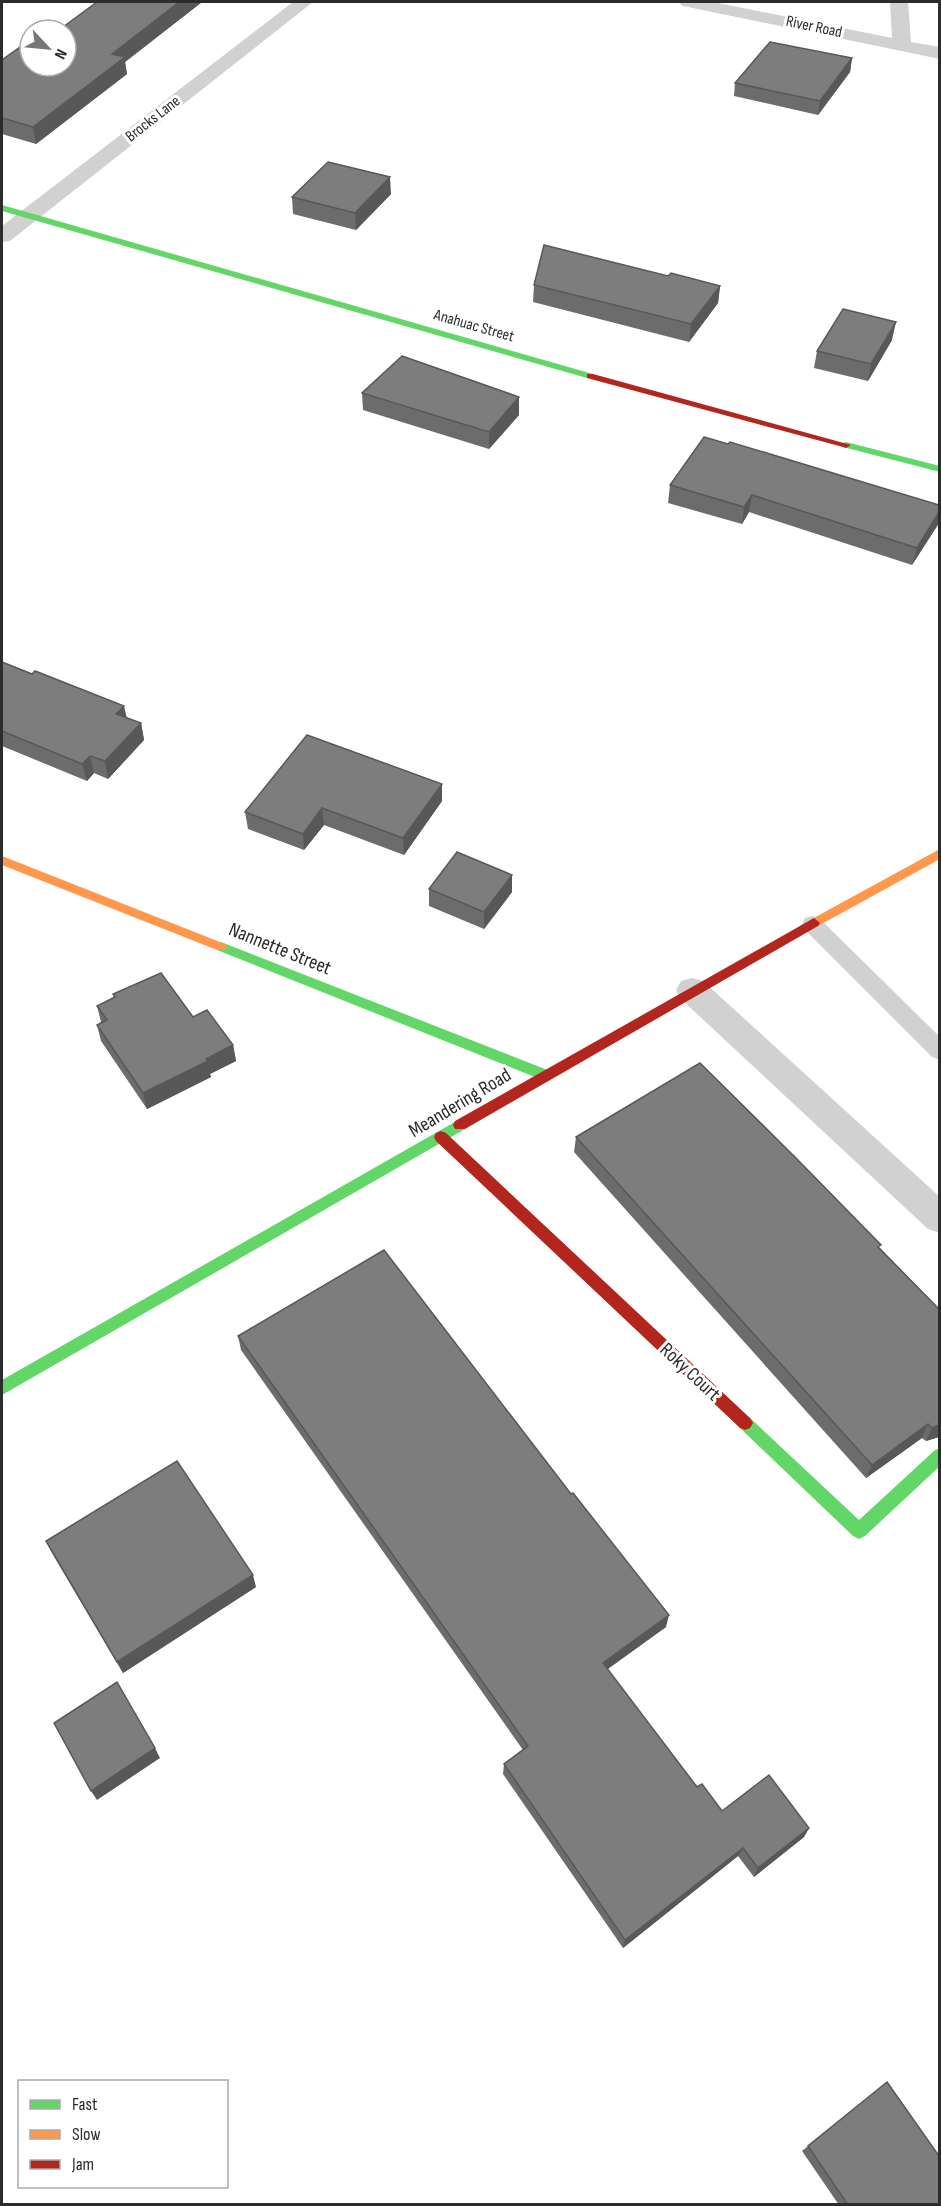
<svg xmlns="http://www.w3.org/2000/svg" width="941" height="2206" viewBox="0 0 941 2206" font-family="'Sofia Sans Condensed',sans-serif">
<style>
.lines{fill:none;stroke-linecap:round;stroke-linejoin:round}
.lane{fill:#d1d1d1;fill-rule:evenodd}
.street{fill:#d1d1d1;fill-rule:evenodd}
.fast{fill:#63d668;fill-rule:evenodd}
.slow{fill:#ff974d;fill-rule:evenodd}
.jam{fill:#b3261e;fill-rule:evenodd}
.wall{fill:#6c6c6c}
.shaded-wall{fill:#585858}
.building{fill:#7d7d7d;stroke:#585858;stroke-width:1.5}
.labels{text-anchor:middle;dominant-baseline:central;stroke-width:6;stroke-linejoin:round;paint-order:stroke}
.far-street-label{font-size:16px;fill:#2c2c2c;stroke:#fff}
.street-label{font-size:20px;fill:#2c2c2c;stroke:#fff}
</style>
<rect width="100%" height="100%" fill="#fff"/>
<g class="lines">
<path class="lane" d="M 812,916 L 819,918 L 940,1037 L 940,1060 L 932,1057 L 805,930 L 802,924 L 805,918 Z"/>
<path class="street" d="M 293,2 L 313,2 L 10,241 L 2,242 L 2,226 Z
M 679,2 L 713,2 L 892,38 L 890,2 L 908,2 L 911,42 L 940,47 L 940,59 L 688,7 L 682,6 Z
M 692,978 L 703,981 L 940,1197 L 940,1233 L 928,1229 L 681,999 L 676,990 L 681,981 Z"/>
<path class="fast" d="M 2,205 L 593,374 L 595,376 L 587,378 L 2,211 Z
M 846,442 L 940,466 L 940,472 L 843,447 L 843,443 Z
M 221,942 L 550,1071 L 552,1075 L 550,1079 L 540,1079 L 217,950 L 215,947 L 217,944 Z
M 460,1119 L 465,1121 L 467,1125 L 465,1129 L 2,1395 L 2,1380 Z
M 745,1416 L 750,1418 L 859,1520 L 935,1450 L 940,1448 L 940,1466 L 865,1536 L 859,1539 L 853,1536 L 740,1428 L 737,1423 L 740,1418 Z"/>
<path class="slow" d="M 940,849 L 940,859 L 818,926 L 810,926 L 808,923 L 810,920 Z
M 2,856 L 225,944 L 227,947 L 225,950 L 217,950 L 2,865 Z"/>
<path class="jam" d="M 587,374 L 593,374 L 851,445 L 846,448 L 843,447 L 587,378 Z
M 814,918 L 820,923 L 818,926 L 465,1129 L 455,1129 L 453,1125 L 455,1121 Z
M 441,1131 L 446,1133 L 750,1418 L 753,1423 L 750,1428 L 745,1430 L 740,1428 L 436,1141 L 434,1137 L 436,1133 Z"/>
</g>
<path class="wall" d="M 97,2 L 202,2 L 125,62 L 127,74 L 36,144 L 2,134 L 2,60 L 30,66 Z
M 852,58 L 850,72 L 818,115 L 734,96 L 735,83 Z
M 391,194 L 356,230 L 293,214 L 292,197 Z
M 668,276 L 720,286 L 718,303 L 689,342 L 533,302 L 534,285 Z
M 892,340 L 868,381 L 814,368 L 817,351 Z
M 362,393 L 519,397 L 519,415 L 489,449 L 363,410 Z
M 704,437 L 939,523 L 912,565 L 749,512 L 742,524 L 668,503 L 670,485 Z
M 2,662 L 126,717 L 141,723 L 144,740 L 108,779 L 94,773 L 87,781 L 2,746 Z
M 442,784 L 442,801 L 404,855 L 324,825 L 304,850 L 248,829 L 245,812 Z
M 512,875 L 512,892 L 484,929 L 429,906 L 429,889 Z
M 113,994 L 193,1017 L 233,1045 L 236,1061 L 210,1074 L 211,1077 L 147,1109 L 101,1041 L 97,1025 L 101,1022 L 97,1006 L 114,998 Z
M 576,1137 L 880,1248 L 939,1309 L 939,1437 L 926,1441 L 922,1438 L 866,1478 L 574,1152 Z
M 238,1336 L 666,1627 L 607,1669 L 697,1787 L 722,1811 L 809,1828 L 804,1837 L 754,1877 L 738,1856 L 623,1948 L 503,1774 L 504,1764 L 523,1750 L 241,1350 Z
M 46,1541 L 256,1587 L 123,1673 L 52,1553 Z
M 887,2082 L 939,2205 L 839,2205 L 802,2151 Z"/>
<path class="shaded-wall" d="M 179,2 L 202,2 L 125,62 L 127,74 L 36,144 L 33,127 L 112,54 Z
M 852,58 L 850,72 L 818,115 L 820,101 Z
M 390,177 L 391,194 L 356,230 L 355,213 Z
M 720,286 L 718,303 L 689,342 L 691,324 Z
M 896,322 L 892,340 L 868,381 L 871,364 Z
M 519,397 L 519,415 L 489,449 L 489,432 Z
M 752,495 L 749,512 L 742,524 L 744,507 Z
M 939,512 L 939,523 L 912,565 L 917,548 Z
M 124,706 L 128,723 L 116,714 Z
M 141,723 L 144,740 L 108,779 L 105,761 Z
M 90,756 L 94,773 L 87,781 L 82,764 Z
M 442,784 L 442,801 L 404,855 L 403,838 Z
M 322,808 L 324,825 L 304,850 L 303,834 Z
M 512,875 L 512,892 L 484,929 L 484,912 Z
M 233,1045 L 236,1061 L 210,1074 L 211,1077 L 147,1109 L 143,1093 L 206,1059 Z
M 928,1424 L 922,1438 L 866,1478 L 872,1465 Z
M 939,1425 L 939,1437 L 926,1441 L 932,1428 Z
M 253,1575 L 256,1587 L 123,1673 L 117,1662 Z
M 669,1615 L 666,1627 L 601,1674 L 603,1663 Z
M 155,1748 L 160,1758 L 97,1800 L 91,1791 Z
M 809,1828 L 804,1837 L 754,1877 L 758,1868 Z
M 743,1848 L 738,1856 L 623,1948 L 625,1940 Z"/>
<path class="building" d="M 97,2 L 179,2 L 112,54 L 125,57 L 33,127 L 2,118 L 2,60 L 30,40 L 30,66 L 66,66 L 66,30 L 59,30 Z
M 770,42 L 852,58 L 820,101 L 735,83 Z
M 328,162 L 390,177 L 355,213 L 292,197 Z
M 544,245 L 668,276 L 671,273 L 720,286 L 691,324 L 534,285 Z
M 843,309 L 896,322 L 871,364 L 817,351 Z
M 402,356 L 519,397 L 489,432 L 362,393 Z
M 704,437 L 728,444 L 730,442 L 939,505 L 939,512 L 917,548 L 752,495 L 744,507 L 670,485 Z
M 2,662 L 32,674 L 35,671 L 124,706 L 116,714 L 141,723 L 105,761 L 90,756 L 82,764 L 2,731 Z
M 307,735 L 442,784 L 403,838 L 322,808 L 303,834 L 245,812 Z
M 457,852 L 512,875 L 484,912 L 429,889 Z
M 161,973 L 193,1017 L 207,1010 L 233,1045 L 206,1059 L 208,1061 L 143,1093 L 97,1025 L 107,1020 L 97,1006 L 115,997 L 113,994 Z
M 700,1063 L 795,1157 L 881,1245 L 878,1247 L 939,1309 L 939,1425 L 932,1428 L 928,1424 L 872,1465 L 576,1137 Z
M 384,1250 L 571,1494 L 573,1493 L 669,1615 L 603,1663 L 697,1787 L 702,1784 L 722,1811 L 769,1775 L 809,1828 L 758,1868 L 743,1848 L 625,1940 L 504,1764 L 528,1746 L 238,1336 Z
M 177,1461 L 253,1575 L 117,1662 L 46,1541 Z
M 117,1682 L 155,1748 L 91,1791 L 54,1723 Z
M 887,2082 L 939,2156 L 939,2205 L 848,2205 L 808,2146 Z"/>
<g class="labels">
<g class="far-street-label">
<text transform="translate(814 27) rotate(12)">River Road</text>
<text transform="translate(153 119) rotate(-38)">Brocks Lane</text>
<text transform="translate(474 326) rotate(16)">Anahuac Street</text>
</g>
<g class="street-label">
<text transform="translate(280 949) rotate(22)">Nannette Street</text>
<text transform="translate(460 1103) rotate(-31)">Meandering Road</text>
<text transform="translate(690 1372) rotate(43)">Roky Court</text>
</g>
</g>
<rect width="941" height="2206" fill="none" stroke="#2c2c2c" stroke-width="6"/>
<rect x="18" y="2080" width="210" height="108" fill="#ffffff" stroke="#ababab" stroke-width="1.5"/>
<rect x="30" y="2100" width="30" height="9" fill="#63d668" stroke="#ababab" stroke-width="1.5"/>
<text x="72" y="2110" font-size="18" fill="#2c2c2c">Fast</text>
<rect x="30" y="2130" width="30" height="9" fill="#ff974d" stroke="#ababab" stroke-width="1.5"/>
<text x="72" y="2140" font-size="18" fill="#2c2c2c">Slow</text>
<rect x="30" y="2160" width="30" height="9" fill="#b3261e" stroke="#ababab" stroke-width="1.5"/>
<text x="72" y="2170" font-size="18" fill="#2c2c2c">Jam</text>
<g transform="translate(48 48) rotate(116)"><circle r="28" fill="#ffffff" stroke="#ababab" stroke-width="1.5"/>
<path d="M0-4.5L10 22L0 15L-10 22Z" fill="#767676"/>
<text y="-9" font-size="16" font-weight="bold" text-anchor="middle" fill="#2c2c2c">N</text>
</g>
</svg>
